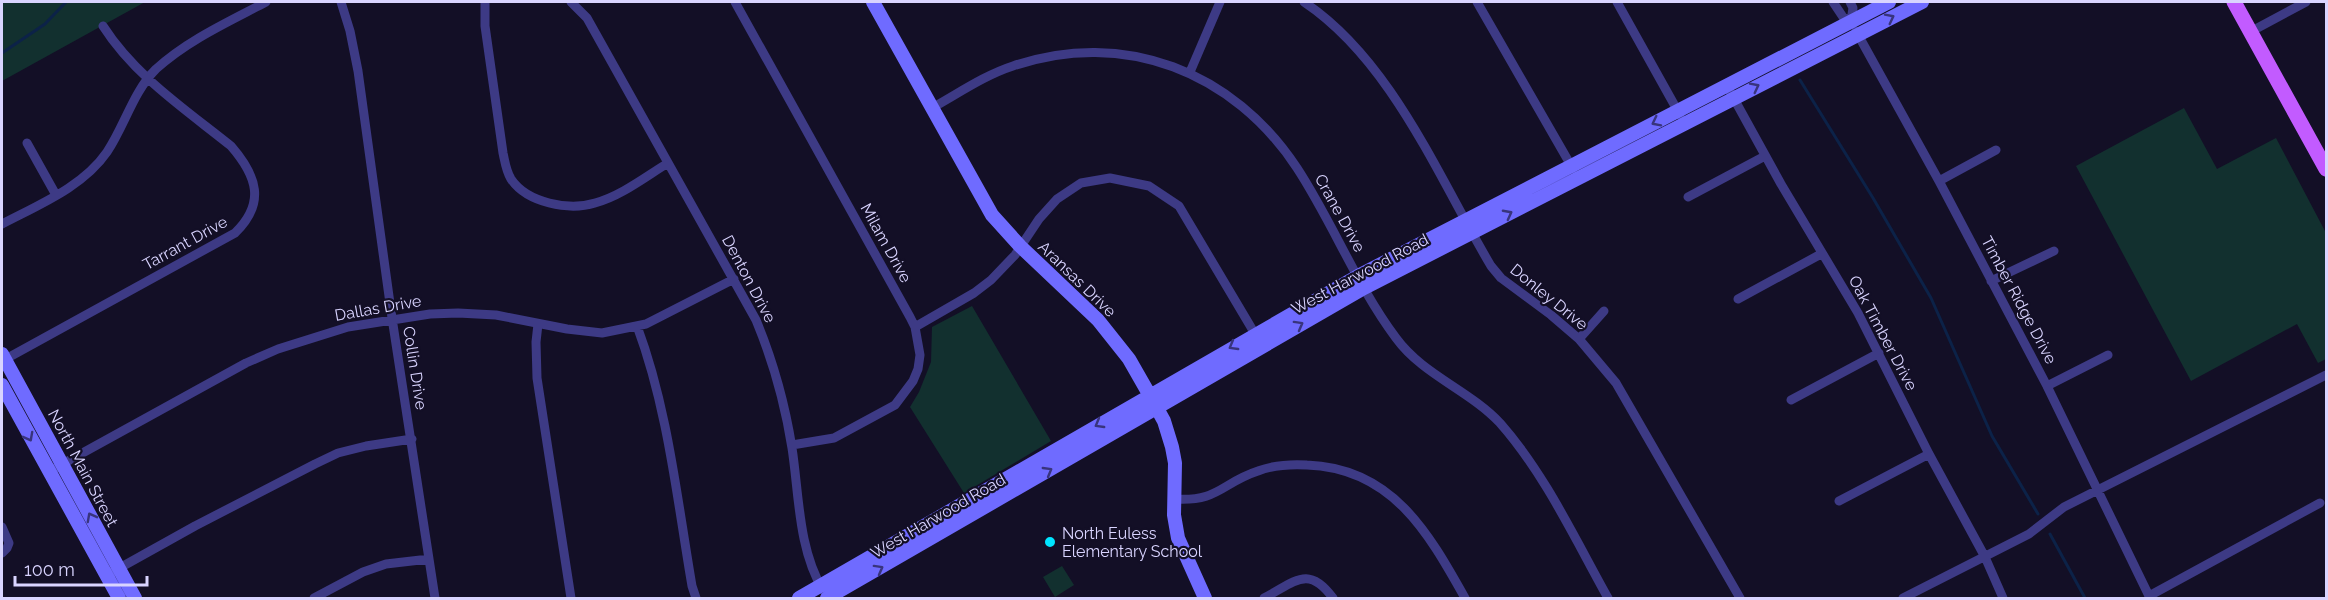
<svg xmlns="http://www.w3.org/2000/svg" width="2328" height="600" viewBox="0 0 2328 600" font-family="Raleway,sans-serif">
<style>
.green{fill:#12302f}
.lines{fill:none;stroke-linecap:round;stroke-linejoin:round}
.stream{stroke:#0c2248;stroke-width:3}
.street{stroke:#3d3a85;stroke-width:9}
.secondary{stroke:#6f6bff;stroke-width:14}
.primary{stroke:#c25bff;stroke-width:15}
.oneway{stroke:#38347d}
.poi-dot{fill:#00e5ff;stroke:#130f26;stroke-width:2}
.labels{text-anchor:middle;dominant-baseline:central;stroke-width:4.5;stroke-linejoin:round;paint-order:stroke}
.street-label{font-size:16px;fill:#d9d4ff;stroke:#130f26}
.poi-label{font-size:16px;fill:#d9d4ff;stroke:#130f26;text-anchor:start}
</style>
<rect width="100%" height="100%" fill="#130f26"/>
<path class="green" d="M 2,2 L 145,2 L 2,81 Z
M 2184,108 L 2217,169 L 2276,138 L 2326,233 L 2326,359 L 2318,363 L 2297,324 L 2191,381 L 2076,166 Z
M 972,306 L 1051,441 L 964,493 L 910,407 L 919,392 L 931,362 L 932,327 Z
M 1062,566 L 1074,585 L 1055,597 L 1043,577 Z"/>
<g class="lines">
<path class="stream" d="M 2,53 L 45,24 L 66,2
M 1800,80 L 1873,198 L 1931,298 L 1992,436 L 2038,514
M 2050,534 L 2085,598"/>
<path class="street" d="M 341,2 L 350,31 L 358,71 L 392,318 L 435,598
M 485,2 L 485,26 L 503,153 C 505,162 506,171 511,179 C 527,203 569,211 595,203 C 621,196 645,177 668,163
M 571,2 L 587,18 L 756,320 C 773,361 785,404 792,448 C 799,493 798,549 823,590
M 735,2 L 910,317 L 915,327 L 920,355 L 918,369 L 913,381 L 895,405 L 834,438 L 792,445
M 1304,2 C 1392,61 1438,177 1491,266 L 1501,278 L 1551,315 L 1579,339 L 1616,383 L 1740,598
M 1477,2 L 1573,169
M 1617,2 L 1680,115
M 1833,2 L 1843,17 L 1851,21
M 1850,2 L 1853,8 L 1851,21
M 1856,31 L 1939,181 L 2047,386 L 2150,598
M 2250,32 L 2306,2
M 1190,72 L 1220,2
M 1727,86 L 1781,184 L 1858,313 L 1929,454 L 1985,557 L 2003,598
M 932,108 C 959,93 985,75 1013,66 C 1124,28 1234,72 1297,168 C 1333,223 1357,286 1396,338 C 1423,375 1469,390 1500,423 C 1545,474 1575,539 1608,598
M 27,143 L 56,195
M 1939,181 L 1996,150
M 1688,197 L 1765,156
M 2,224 C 38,205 83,187 107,152 C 125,125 133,92 156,69 C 188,40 228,22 266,2
M 1991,281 L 2054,251
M 1738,299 L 1821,254
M 538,324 L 536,342 L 537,378 L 571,598
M 637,326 C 668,409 677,499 692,586 L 696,598
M 915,327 L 974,293 L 991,280 L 1015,255 L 1039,219 L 1057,199 L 1081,183 L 1110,178 L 1149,186 L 1179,206 L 1258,339
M 1579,339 L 1604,311
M 2,361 L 235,233 C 266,203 257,176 231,146 C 185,109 135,76 103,26
M 2047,386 L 2108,355
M 1791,400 L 1879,353
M 48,472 L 246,363 L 278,349 L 348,327 L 430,314 L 458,313 L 496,315 L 567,329 L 602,333 L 646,324 L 734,279
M 1174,499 C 1219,502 1221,483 1258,471 C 1274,465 1290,464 1307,465 C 1392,468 1428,532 1465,598
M 1839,501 L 1929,454
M 2,527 L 9,543 L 7,548 L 2,553
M 107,575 L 195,526 L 315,464 L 338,453 L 366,446 L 412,439
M 2149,596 L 2320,503
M 314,598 L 363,572 L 386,564 L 429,559
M 1264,598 C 1295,582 1308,564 1333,598
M 1903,598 L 2029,534 L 2064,507 L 2326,375"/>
<path class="secondary" d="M 873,2 L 992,215 L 1020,246 L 1098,320 L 1129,359 L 1149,394 L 1164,421 L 1172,447 L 1175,463 L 1174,515 L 1178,538 L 1205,598
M 2,354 L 135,598
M 2,385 L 119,598
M 799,598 L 1358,276 L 1889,2
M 827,598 L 1364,288 L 1922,2"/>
<path class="primary" d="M 2234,2 L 2326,169"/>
</g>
<defs><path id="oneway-chevron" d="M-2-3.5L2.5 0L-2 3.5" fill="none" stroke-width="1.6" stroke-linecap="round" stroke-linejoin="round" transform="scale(1.5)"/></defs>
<g class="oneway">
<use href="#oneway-chevron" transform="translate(1890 18) rotate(-27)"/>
<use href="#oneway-chevron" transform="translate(1755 87) rotate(-27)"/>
<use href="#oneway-chevron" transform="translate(1656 122) rotate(153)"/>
<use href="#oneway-chevron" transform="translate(1508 214) rotate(-28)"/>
<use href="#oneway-chevron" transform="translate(1299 325) rotate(-29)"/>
<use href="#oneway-chevron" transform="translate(1233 346) rotate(150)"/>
<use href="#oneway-chevron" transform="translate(1099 424) rotate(150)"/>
<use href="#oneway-chevron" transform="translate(29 437) rotate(62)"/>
<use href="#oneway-chevron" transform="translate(1048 471) rotate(-30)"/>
<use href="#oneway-chevron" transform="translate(91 517) rotate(-118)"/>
<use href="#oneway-chevron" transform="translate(879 569) rotate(-29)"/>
</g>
<circle class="poi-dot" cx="1050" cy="542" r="6"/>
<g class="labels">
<g class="street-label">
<text transform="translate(1340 213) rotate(61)">Crane Drive</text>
<text transform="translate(185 243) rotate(-29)">Tarrant Drive</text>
<text transform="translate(886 243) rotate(61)">Milam Drive</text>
<text transform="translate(1360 274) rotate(-28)">West Harwood Road</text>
<text transform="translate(749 279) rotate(62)">Denton Drive</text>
<text transform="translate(1077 279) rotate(44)">Aransas Drive</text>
<text transform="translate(1549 297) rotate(39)">Donley Drive</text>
<text transform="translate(2019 300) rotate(62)">Timber Ridge Drive</text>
<text transform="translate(378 308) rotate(-10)">Dallas Drive</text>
<text transform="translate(1883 333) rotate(62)">Oak Timber Drive</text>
<text transform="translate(415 368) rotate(81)">Collin Drive</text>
<text transform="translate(83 468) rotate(62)">North Main Street</text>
<text transform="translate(938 516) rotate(-30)">West Harwood Road</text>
</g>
<g class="poi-label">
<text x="1062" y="533">North Euless<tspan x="1062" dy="18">Elementary School</tspan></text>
</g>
</g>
<rect width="2328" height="600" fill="none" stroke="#d9d4ff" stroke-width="6"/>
<path d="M15 576v9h132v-9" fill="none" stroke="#d9d4ff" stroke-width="3"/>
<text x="24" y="576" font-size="18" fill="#d9d4ff" stroke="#130f26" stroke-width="4.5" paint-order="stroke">100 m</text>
</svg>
